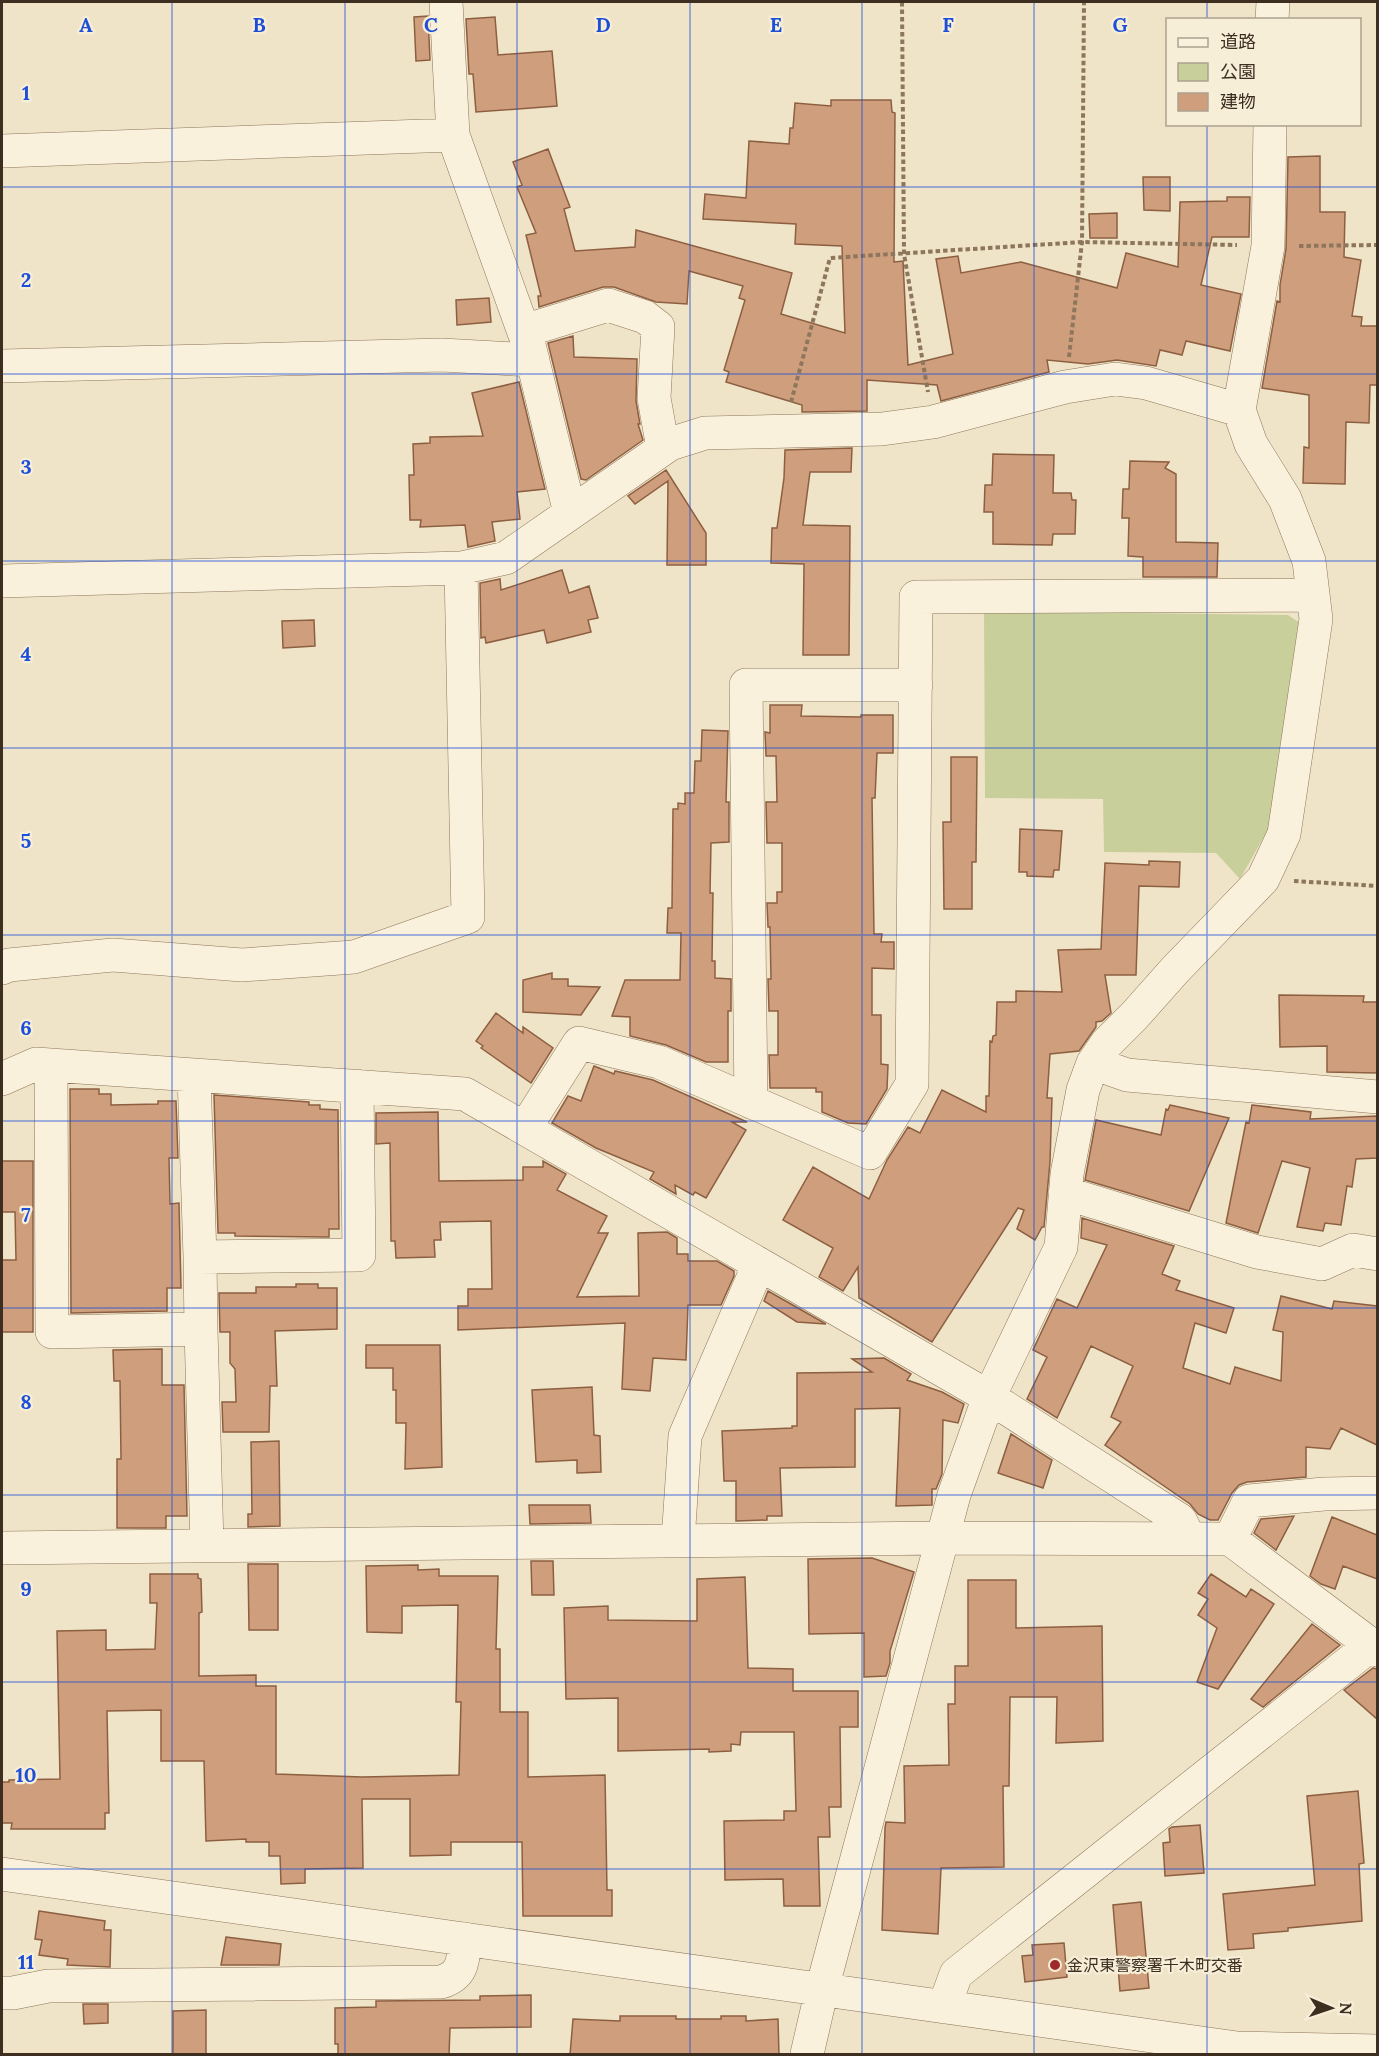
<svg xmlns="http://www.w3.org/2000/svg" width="1379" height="2056" viewBox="0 0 1379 2056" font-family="Lora,'Noto Sans JP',serif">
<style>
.green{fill:#c9cf9b}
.building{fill:#cf9f7d;stroke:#8d5f41;stroke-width:1.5}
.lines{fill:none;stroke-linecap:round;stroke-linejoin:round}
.minor-casing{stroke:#8d765c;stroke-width:34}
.path{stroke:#8d765c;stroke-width:4;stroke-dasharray:4.5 3;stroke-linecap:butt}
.minor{stroke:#faf1dc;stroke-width:33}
.grid{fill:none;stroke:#1d4ed8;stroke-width:1.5;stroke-opacity:0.55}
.poi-dot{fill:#9e2a2b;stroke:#f7eed8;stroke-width:2}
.labels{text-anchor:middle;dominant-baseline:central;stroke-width:4.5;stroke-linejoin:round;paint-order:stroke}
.poi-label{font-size:16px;fill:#3d2e20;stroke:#f7eed8;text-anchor:start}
.grid-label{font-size:20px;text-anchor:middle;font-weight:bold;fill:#1d4ed8;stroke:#f7eed8;stroke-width:4.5;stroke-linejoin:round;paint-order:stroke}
</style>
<rect width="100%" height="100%" fill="#f0e4c8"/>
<path class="green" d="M 984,611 L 1288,615 L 1303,625 L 1274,819 L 1240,879 L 1216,853 L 1104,852 L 1103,799 L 985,798 Z"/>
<path class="building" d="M 428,16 L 430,60 L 416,61 L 414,17 Z
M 495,17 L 498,55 L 552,51 L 557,106 L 476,112 L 473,74 L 469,74 L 466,19 Z
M 831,100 L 891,100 L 892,112 L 895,113 L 894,262 L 903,261 L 908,365 L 953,354 L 936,259 L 958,256 L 961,273 L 1021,262 L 1117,288 L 1126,253 L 1178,267 L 1180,202 L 1227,201 L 1227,197 L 1250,197 L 1249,237 L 1212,237 L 1201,285 L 1241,294 L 1230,351 L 1186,341 L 1182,355 L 1160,350 L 1156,366 L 1117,360 L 1088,364 L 1047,360 L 1049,372 L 941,401 L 937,385 L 867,380 L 867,411 L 802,412 L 802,405 L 726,382 L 729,372 L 724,370 L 745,300 L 739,298 L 743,286 L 689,271 L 687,304 L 656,302 L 614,287 L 603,287 L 539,307 L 538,296 L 541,296 L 526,235 L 536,233 L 517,187 L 522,185 L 513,162 L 548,149 L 570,207 L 564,209 L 575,251 L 635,247 L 636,230 L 792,273 L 781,314 L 845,333 L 842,246 L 795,244 L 796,224 L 703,219 L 705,194 L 746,198 L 749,141 L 789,144 L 790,128 L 793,128 L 795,103 L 831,106 Z
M 1320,156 L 1320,212 L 1345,212 L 1344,257 L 1361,260 L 1352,316 L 1362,317 L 1361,326 L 1377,326 L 1377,385 L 1370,385 L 1369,423 L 1346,422 L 1345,484 L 1303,483 L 1304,447 L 1309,448 L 1309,395 L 1262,388 L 1277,301 L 1280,302 L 1280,285 L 1286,249 L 1288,157 Z
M 1143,177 L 1170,177 L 1170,211 L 1144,210 Z
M 1117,213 L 1117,238 L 1090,238 L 1089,214 Z
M 489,298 L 491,322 L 457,325 L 456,300 Z
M 573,336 L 574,357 L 637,359 L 636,401 L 640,424 L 638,424 L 643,440 L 586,480 L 581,479 L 548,343 Z
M 519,382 L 545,489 L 517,492 L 520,519 L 492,522 L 495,541 L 468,547 L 465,525 L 420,527 L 421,520 L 410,520 L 409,475 L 414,475 L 413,444 L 430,443 L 430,437 L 483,436 L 472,393 Z
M 852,448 L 851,472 L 810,472 L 803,525 L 850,526 L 849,655 L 803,655 L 804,564 L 771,563 L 772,528 L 777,528 L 784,478 L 785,450 Z
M 993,454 L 1054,455 L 1053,493 L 1071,493 L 1072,500 L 1076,500 L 1075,534 L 1053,534 L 1052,545 L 993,544 L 993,512 L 984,512 L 985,485 L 992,485 Z
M 1130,461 L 1169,462 L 1165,468 L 1176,474 L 1176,542 L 1218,543 L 1217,577 L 1143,577 L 1143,557 L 1128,556 L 1129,518 L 1122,518 L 1123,489 L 1129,489 Z
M 666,470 L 706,533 L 706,565 L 667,565 L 668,481 L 635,504 L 628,496 Z
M 562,570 L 569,593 L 589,586 L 598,618 L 588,620 L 591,632 L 547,643 L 544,630 L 486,643 L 485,637 L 481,638 L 480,583 L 500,579 L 501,590 Z
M 314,620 L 315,646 L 283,648 L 282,621 Z
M 770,705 L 802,705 L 801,716 L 861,717 L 861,715 L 893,715 L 893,753 L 877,753 L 875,798 L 872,798 L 874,934 L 882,934 L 881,942 L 894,942 L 894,969 L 872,968 L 872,1015 L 881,1015 L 881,1064 L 888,1065 L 887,1089 L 866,1124 L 848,1123 L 822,1112 L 822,1092 L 816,1092 L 816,1088 L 770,1088 L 769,1055 L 778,1055 L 778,1011 L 769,1011 L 768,979 L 771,979 L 770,927 L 768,927 L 767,903 L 777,903 L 777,892 L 782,892 L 782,843 L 767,843 L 766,802 L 777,802 L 776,756 L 766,756 L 765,732 L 770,733 Z
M 702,730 L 728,731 L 726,802 L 729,802 L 729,842 L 711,843 L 710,893 L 713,893 L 712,961 L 715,961 L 715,978 L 731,979 L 731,1011 L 728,1011 L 728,1062 L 706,1062 L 666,1045 L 630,1036 L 630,1017 L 612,1016 L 625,980 L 680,980 L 681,933 L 667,933 L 668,908 L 672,908 L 673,809 L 678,809 L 678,803 L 685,804 L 685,793 L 694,793 L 695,761 L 701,761 Z
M 951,757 L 977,757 L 976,862 L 972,862 L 972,909 L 944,909 L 943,822 L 951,822 Z
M 1020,829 L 1062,831 L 1059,870 L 1054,870 L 1053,877 L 1027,876 L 1027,872 L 1019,872 Z
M 1149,861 L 1180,862 L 1179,887 L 1139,886 L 1136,975 L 1105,975 L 1111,1013 L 1102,1021 L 1096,1022 L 1096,1027 L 1079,1051 L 1050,1054 L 1047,1098 L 1052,1098 L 1050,1162 L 1044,1227 L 1042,1227 L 1035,1240 L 1017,1229 L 1024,1210 L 1018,1208 L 932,1342 L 859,1298 L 858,1267 L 843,1291 L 819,1277 L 833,1248 L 783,1220 L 813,1167 L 869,1199 L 887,1160 L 908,1127 L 920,1133 L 942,1090 L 986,1112 L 986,1096 L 989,1096 L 990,1041 L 992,1042 L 993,1036 L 996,1035 L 997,1002 L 1016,1002 L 1016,991 L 1062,992 L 1058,950 L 1101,949 L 1105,863 L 1149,865 Z
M 552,973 L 552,979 L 568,979 L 568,986 L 600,987 L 581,1015 L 523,1012 L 523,980 Z
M 1279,995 L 1364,996 L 1363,1002 L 1377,1002 L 1377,1073 L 1327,1072 L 1327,1046 L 1280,1047 Z
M 496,1013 L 523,1033 L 523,1027 L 553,1048 L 531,1083 L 481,1048 L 483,1046 L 476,1041 Z
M 594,1066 L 614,1074 L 615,1071 L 653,1080 L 747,1122 L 732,1122 L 746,1130 L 706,1198 L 695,1192 L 693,1195 L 675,1185 L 676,1194 L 650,1179 L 654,1172 L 596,1148 L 552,1123 L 568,1096 L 581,1101 Z
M 70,1089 L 99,1089 L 99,1094 L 111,1094 L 111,1105 L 158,1104 L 158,1101 L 176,1101 L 178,1158 L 169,1158 L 170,1204 L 179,1203 L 181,1288 L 167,1288 L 167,1311 L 71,1313 Z
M 214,1095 L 309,1102 L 309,1105 L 320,1105 L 320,1109 L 338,1110 L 339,1229 L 329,1229 L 329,1237 L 235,1236 L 235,1233 L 218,1233 Z
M 1170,1105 L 1229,1118 L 1189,1211 L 1085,1180 L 1096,1120 L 1161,1135 L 1166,1109 L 1168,1110 Z
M 1252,1105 L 1311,1112 L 1310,1119 L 1377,1116 L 1377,1158 L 1356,1159 L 1352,1187 L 1347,1186 L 1341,1225 L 1325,1223 L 1323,1231 L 1297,1227 L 1310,1168 L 1282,1161 L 1258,1233 L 1226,1223 L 1246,1122 L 1249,1123 Z
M 438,1112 L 439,1181 L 523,1180 L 523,1167 L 543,1167 L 543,1161 L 566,1174 L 557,1190 L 607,1216 L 598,1233 L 608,1233 L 577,1297 L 639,1296 L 638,1233 L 667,1232 L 677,1238 L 677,1254 L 688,1254 L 688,1261 L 717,1261 L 734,1271 L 734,1276 L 721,1305 L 688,1305 L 686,1360 L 653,1358 L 650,1391 L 622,1389 L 625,1323 L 458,1330 L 458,1306 L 468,1306 L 468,1289 L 492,1289 L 491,1221 L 440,1222 L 441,1240 L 434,1240 L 435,1257 L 396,1258 L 395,1241 L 391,1241 L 390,1143 L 376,1144 L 376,1113 Z
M 2,1161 L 33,1161 L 33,1332 L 2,1332 L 2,1260 L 16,1260 L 15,1212 L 2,1212 Z
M 1082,1218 L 1174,1246 L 1162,1274 L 1180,1281 L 1176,1290 L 1234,1308 L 1226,1333 L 1195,1323 L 1183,1368 L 1230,1384 L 1235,1367 L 1281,1381 L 1283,1332 L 1273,1330 L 1281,1296 L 1332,1309 L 1334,1301 L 1377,1306 L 1377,1445 L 1341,1428 L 1330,1449 L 1306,1447 L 1306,1477 L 1247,1482 L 1239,1485 L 1232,1493 L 1218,1520 L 1210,1520 L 1198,1514 L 1190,1504 L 1105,1445 L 1121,1422 L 1111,1417 L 1133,1366 L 1091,1346 L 1057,1418 L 1027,1399 L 1047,1357 L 1033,1350 L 1057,1299 L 1077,1308 L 1107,1245 L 1081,1238 Z
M 296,1284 L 318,1284 L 318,1288 L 337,1288 L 337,1329 L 275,1331 L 277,1386 L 270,1386 L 269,1432 L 223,1432 L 222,1402 L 236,1402 L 235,1369 L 230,1363 L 230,1332 L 220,1332 L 219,1293 L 256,1293 L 256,1287 L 296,1287 Z
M 768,1291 L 826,1324 L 797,1322 L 764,1301 Z
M 366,1345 L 440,1345 L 442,1467 L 405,1469 L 406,1423 L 396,1423 L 396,1390 L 393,1390 L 393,1368 L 366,1368 Z
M 162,1349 L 162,1385 L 184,1385 L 187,1516 L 166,1516 L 166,1528 L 117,1528 L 117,1459 L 121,1459 L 120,1381 L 114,1381 L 113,1350 Z
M 884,1358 L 911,1374 L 907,1380 L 942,1392 L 964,1404 L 958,1423 L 943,1420 L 942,1474 L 936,1489 L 932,1489 L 932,1505 L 896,1506 L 900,1408 L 855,1409 L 855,1467 L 780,1468 L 782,1516 L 767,1516 L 767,1520 L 736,1521 L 736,1481 L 724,1481 L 722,1431 L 792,1428 L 792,1426 L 797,1426 L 797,1373 L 872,1372 L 852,1359 Z
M 592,1387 L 594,1435 L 600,1436 L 601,1472 L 577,1473 L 577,1460 L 536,1462 L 532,1390 Z
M 1011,1434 L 1052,1460 L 1043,1488 L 998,1473 Z
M 279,1441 L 280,1526 L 248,1527 L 248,1514 L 252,1514 L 251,1442 Z
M 529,1505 L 590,1505 L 591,1523 L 530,1524 Z
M 1294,1516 L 1276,1550 L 1254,1533 L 1261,1519 Z
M 1332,1517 L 1377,1535 L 1377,1579 L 1343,1566 L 1335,1589 L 1321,1584 L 1310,1576 Z
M 872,1558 L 914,1572 L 890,1651 L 890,1663 L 886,1676 L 864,1677 L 864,1633 L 809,1634 L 808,1559 Z
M 531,1561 L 553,1561 L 554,1595 L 532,1595 Z
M 248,1564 L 278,1564 L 278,1630 L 249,1630 Z
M 418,1565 L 418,1570 L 439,1569 L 439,1576 L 498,1576 L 496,1649 L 500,1649 L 500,1712 L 528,1712 L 528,1777 L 605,1775 L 607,1890 L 612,1890 L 612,1916 L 523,1916 L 522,1842 L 451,1842 L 451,1855 L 410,1856 L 410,1799 L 362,1799 L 363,1868 L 305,1869 L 305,1883 L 281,1884 L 280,1856 L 269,1856 L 269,1842 L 246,1842 L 246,1839 L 206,1841 L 204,1761 L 161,1761 L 161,1710 L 107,1711 L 109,1813 L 105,1813 L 105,1829 L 11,1829 L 12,1823 L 2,1823 L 2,1782 L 9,1782 L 9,1780 L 60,1779 L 57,1631 L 106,1630 L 106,1650 L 155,1649 L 157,1603 L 150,1603 L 150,1574 L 198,1574 L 198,1578 L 201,1579 L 202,1612 L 199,1613 L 199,1676 L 256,1675 L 256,1686 L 276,1686 L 276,1774 L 362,1777 L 459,1775 L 461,1702 L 456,1702 L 458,1605 L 402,1606 L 402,1633 L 367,1632 L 366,1566 Z
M 1211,1574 L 1246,1597 L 1251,1589 L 1274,1604 L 1218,1689 L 1197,1682 L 1217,1628 L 1198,1615 L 1208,1599 L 1198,1593 Z
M 745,1577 L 748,1668 L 793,1669 L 793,1691 L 858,1691 L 858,1727 L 840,1727 L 841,1807 L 829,1807 L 830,1837 L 818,1837 L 820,1906 L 784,1906 L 783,1879 L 725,1880 L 724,1821 L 784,1820 L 784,1811 L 796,1811 L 794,1732 L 741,1732 L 740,1745 L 731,1744 L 731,1751 L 709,1752 L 709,1749 L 618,1751 L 618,1698 L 566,1699 L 564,1608 L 608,1606 L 608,1620 L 697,1621 L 697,1579 Z
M 968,1580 L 1016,1580 L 1016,1628 L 1102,1626 L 1103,1741 L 1056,1743 L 1057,1697 L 1010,1697 L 1009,1786 L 1003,1786 L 1004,1867 L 941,1868 L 938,1934 L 882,1930 L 885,1828 L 886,1822 L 905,1823 L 904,1766 L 949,1765 L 948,1704 L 955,1704 L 955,1666 L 968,1666 Z
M 1312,1624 L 1340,1645 L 1263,1707 L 1251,1699 Z
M 1373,1668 L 1377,1669 L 1377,1719 L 1344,1690 Z
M 1358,1791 L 1364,1863 L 1359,1864 L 1362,1921 L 1288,1928 L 1288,1931 L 1253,1934 L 1254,1948 L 1228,1950 L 1223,1894 L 1315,1885 L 1307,1796 Z
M 1200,1825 L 1204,1873 L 1165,1876 L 1163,1843 L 1170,1842 L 1169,1829 L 1172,1827 Z
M 1141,1902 L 1149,1988 L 1120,1991 L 1113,1905 Z
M 39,1911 L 105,1921 L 104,1930 L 111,1930 L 110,1967 L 67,1965 L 68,1959 L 39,1955 L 42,1940 L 35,1939 Z
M 226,1937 L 281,1944 L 279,1965 L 221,1965 Z
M 1064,1943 L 1067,1977 L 1025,1982 L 1022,1956 L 1033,1955 L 1032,1945 Z
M 531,1995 L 531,2027 L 450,2028 L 449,2055 L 338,2055 L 338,2044 L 335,2044 L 335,2008 L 376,2007 L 376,2001 L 480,2000 L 480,1996 Z
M 83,2004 L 108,2004 L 108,2023 L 84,2024 Z
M 206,2010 L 206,2055 L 173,2055 L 173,2011 Z
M 620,2016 L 676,2016 L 676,2019 L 721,2019 L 721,2016 L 746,2016 L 746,2021 L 778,2019 L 779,2055 L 570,2055 L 573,2019 L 620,2021 Z"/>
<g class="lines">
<g class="minor-casing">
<path id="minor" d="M 446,2 L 453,135 L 530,349 L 570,513
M 1272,20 L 1273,2
M 2,151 L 453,135
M 524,331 L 608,305 L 645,317 L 658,327 L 654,398 L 663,448
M 2,366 L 442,355 L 533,360
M 2,581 L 461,568 L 506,558 L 670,444 L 705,433 L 882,429 L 933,422 L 1065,387 L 1115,379 L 1146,383 L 1239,410
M 2,968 L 9,965 L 113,955 L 242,965 L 354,957 L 468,917 L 461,568
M 1093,1063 L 1127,1075 L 1378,1097
M 51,1065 L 52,1332 L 201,1329 L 207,1545
M 194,1075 L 200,1257 L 359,1255 L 357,1086
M 2,1079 L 36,1064 L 465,1094 L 989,1397 L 1180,1520 L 1189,1538
M 751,1102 L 746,685 L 916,685
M 525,1128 L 579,1043 L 659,1062 L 870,1153 L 912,1084 L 916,597 L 1313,595
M 1065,1193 L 1257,1252 L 1322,1264 L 1353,1250 L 1378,1254
M 200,1257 L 201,1329
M 1230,1539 L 1249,1501 L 1324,1494 L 1378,1493
M 678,1541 L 685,1436 L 759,1264
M 2,1548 L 943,1538 L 1230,1539 L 1378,1650
M 2,1874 L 1237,2048 L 1378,2051
M 2,1993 L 13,1993 L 48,1986 L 441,1982 C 464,1975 463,1960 465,1939
M 944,2007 L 956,1974 L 1371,1645
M 807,2054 L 822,1989 L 954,1495 L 989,1397 L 1061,1247 L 1067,1174 L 1083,1090 L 1093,1063 L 1106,1044 L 1135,1015 L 1175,970 L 1263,879 L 1284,834 L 1316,619 L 1309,561 L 1285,499 L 1251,444 L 1239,410 L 1268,246 L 1270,124"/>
</g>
<path class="path" d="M 902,2 L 904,254 L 928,392
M 1299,246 L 1378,245
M 1069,357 L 1082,242 L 1084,2
M 791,402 L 830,258 L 1082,242 L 1237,245
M 1294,881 L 1378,886"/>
<use href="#minor" class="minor"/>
</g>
<path class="grid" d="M 172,2 L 172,2054M 345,2 L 345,2054M 517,2 L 517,2054M 690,2 L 690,2054M 862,2 L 862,2054M 1034,2 L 1034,2054M 1207,2 L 1207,20M 1207,124 L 1207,2054M 2,187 L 1378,187M 2,374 L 1378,374M 2,561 L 1378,561M 2,748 L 1378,748M 2,935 L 1378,935M 2,1121 L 1378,1121M 2,1308 L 1378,1308M 2,1495 L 1378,1495M 2,1682 L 1378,1682M 2,1869 L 1378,1869"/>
<circle class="poi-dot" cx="1055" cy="1965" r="6"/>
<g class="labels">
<g class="poi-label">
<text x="1067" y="1965">金沢東警察署千木町交番</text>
</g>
</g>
<g class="grid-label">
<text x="86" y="32">A</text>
<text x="259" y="32">B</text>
<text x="431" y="32">C</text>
<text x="603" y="32">D</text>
<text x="776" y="32">E</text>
<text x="948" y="32">F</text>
<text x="1120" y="32">G</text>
<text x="26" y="100">1</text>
<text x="26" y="287">2</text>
<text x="26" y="474">3</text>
<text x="26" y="661">4</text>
<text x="26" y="848">5</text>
<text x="26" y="1035">6</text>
<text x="26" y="1222">7</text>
<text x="26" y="1409">8</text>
<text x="26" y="1596">9</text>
<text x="26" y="1782">10</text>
<text x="26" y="1969">11</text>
</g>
<rect width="1379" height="2056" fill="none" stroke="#3d2e20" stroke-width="6"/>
<rect x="1166" y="18" width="195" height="108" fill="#f7eed8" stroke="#ada18e" stroke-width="1.5"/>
<rect x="1178" y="38" width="30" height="9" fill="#faf1dc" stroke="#ada18e" stroke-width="1.5"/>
<text x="1220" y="48" font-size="18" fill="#3d2e20">道路</text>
<rect x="1178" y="63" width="30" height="18" fill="#c9cf9b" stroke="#ada18e" stroke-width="1.5"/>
<text x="1220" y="78" font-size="18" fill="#3d2e20">公園</text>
<rect x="1178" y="93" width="30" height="18" fill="#cf9f7d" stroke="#ada18e" stroke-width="1.5"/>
<text x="1220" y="108" font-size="18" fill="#3d2e20">建物</text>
<g transform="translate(1331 2008) rotate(92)" stroke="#f7eed8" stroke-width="4.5" paint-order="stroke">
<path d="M0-4.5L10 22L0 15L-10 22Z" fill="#3d2e20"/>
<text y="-9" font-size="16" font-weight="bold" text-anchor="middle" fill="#3d2e20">N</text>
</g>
</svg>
